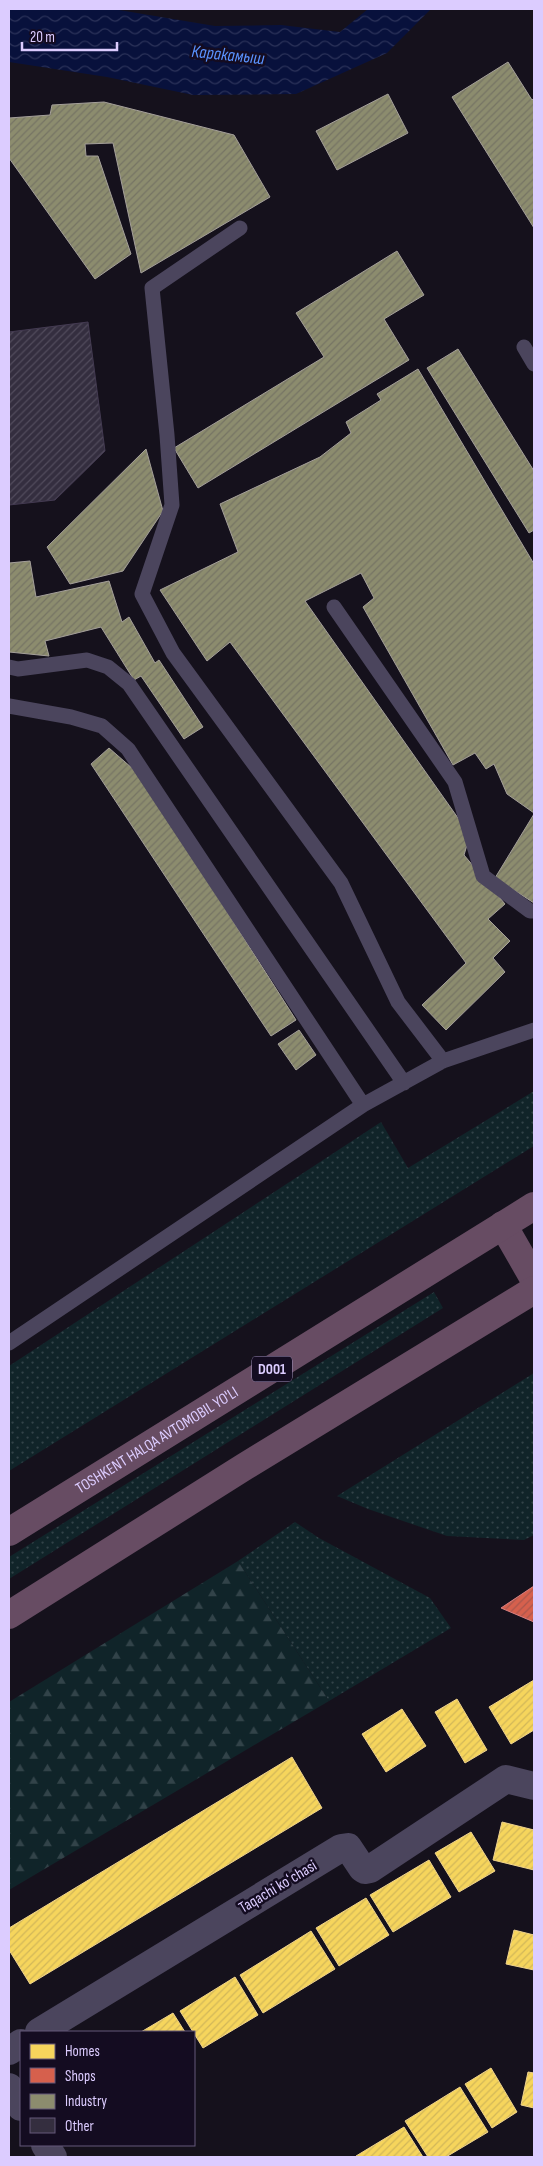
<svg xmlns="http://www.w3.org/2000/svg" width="543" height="2166" viewBox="0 0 543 2166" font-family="'Sofia Sans Condensed',sans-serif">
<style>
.grass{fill:url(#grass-dots)}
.forest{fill:url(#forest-firs)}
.water{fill:url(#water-waves)}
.homes{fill:url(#homes-hatch);stroke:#eed28d}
.shops{fill:url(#shops-hatch);stroke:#d88082}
.industry{fill:url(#industry-hatch);stroke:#a49f9a}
.building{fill:url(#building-hatch);stroke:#433a51}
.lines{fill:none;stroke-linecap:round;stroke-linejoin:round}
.lane{stroke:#4b455d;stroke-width:15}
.street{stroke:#4b455d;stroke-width:28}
.highway{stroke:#674c63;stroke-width:28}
.labels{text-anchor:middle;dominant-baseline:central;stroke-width:5;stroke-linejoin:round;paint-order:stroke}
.shield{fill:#140c21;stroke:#a092bc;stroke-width:1}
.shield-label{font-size:15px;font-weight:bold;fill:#dcccff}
.street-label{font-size:16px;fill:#dcccff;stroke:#140c21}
.water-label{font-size:18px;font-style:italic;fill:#5a93ff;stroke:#140c21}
</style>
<defs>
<pattern id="grass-dots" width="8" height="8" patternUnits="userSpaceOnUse" patternTransform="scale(1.25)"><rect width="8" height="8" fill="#102429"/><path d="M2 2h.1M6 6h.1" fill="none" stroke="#324349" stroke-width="1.8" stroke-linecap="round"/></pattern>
<pattern id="forest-firs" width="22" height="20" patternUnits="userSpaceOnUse" patternTransform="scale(1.25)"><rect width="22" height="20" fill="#102429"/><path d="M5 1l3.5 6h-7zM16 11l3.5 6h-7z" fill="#324349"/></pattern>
<pattern id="water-waves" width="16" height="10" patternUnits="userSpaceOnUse" patternTransform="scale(1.25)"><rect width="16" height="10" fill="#08113c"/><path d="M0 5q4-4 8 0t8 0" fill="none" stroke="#2b3259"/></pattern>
<pattern id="homes-hatch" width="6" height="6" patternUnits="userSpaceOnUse" patternTransform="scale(1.25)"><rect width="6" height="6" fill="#f6d55c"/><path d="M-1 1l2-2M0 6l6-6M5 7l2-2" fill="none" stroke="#d2b759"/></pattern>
<pattern id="shops-hatch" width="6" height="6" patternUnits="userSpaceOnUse" patternTransform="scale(1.25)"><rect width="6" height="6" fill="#d6604d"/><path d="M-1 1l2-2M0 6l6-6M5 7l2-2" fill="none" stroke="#aa564d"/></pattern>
<pattern id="industry-hatch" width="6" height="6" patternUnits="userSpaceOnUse" patternTransform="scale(1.25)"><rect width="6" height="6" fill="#8c8c6e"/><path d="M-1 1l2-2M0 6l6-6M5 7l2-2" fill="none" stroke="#767464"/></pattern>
<pattern id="building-hatch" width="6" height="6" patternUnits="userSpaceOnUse" patternTransform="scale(1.25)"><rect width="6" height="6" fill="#342e3f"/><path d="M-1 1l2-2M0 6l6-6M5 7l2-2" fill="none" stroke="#514b5c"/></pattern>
</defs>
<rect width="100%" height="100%" fill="#15111c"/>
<path class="grass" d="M 534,1091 L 534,1146 L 9,1471 L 9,1366 L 381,1122 L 408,1168 Z
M 434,1292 L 443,1308 L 9,1579 L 9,1557 Z
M 534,1373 L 534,1535 L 524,1540 L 447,1536 L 368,1509 L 337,1496 Z
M 295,1522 L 319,1538 L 430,1598 L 451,1628 L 329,1701 L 238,1561 Z"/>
<path class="forest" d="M 238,1561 L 329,1701 L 9,1890 L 9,1702 Z"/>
<path class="water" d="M 9,9 L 113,9 L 215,26 L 281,25 L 340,32 L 368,9 L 431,9 L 387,53 L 296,94 L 193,95 L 107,77 L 9,62 Z"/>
<path class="homes" d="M 534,1680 L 534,1730 L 511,1744 L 489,1707 Z
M 457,1699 L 487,1750 L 465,1763 L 435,1712 Z
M 402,1709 L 426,1746 L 386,1772 L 362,1734 Z
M 292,1757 L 322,1808 L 30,1984 L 9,1950 L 9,1928 Z
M 502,1822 L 534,1830 L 534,1870 L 493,1860 Z
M 471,1832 L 495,1871 L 459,1892 L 435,1853 Z
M 429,1860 L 451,1897 L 393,1932 L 370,1895 Z
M 366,1898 L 389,1935 L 339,1966 L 316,1928 Z
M 514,1930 L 534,1935 L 534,1970 L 506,1964 Z
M 311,1931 L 335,1969 L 263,2013 L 240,1975 Z
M 235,1977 L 258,2015 L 203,2048 L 180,2011 Z
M 173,2013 L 185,2032 L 141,2032 Z
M 491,2068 L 517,2112 L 492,2128 L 465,2084 Z
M 528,2072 L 534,2073 L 534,2108 L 521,2105 Z
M 460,2087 L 488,2132 L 446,2157 L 428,2157 L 405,2121 Z
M 404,2127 L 423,2157 L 357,2157 L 356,2156 Z"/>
<path class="shops" d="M 534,1586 L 534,1622 L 501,1608 Z"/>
<path class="industry" d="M 508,62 L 532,100 L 534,98 L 534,228 L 452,97 Z
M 388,94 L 408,133 L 337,170 L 316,131 Z
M 104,102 L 234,135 L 270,197 L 141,273 L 113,143 L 85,144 L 86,156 L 98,156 L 131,254 L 95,279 L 9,158 L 9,118 L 50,115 L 52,105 Z
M 397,251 L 424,295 L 384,319 L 409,360 L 198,488 L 174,448 L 324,357 L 296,313 Z
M 458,349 L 534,471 L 534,530 L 529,533 L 427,368 Z
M 418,369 L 534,564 L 534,813 L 507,794 L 494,764 L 486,769 L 475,753 L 453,765 L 363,607 L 374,598 L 361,573 L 305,601 L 470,835 L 464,855 L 505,904 L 488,919 L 510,941 L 493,958 L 505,972 L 446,1030 L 422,1005 L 466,963 L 230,642 L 207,661 L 160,590 L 238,552 L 220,504 L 320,457 L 351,433 L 346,422 L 381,400 L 377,394 Z
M 146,449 L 163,511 L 123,571 L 70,584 L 47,547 Z
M 30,561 L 36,597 L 109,581 L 122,622 L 129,617 L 155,663 L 159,660 L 203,727 L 184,739 L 141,676 L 134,680 L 101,627 L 45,641 L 49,656 L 9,652 L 9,563 Z
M 109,748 L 140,775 L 296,1020 L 271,1036 L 91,764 Z
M 534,814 L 534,903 L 495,878 Z
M 299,1030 L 316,1055 L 296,1070 L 278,1044 Z"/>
<path class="building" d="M 88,322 L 105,451 L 55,500 L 9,505 L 9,332 Z"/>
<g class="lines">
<path class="lane" d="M 240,228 L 152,288 L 167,435 L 172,505 L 142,594 L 173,653 L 341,883 L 398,1002 L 443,1061
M 524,347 L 534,364
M 334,607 L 455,782 L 483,876 L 530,911 L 534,911
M 9,667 L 18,669 L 87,660 L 108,667 L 129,684 L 404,1083
M 9,706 L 71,717 L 102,726 L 128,749 L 363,1105 L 443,1061 L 534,1030
M 9,1343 L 363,1105"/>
<path class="street" d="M 39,2032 L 341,1848 L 348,1847 L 362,1868 L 365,1870 L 370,1869 L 506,1779 L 534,1786
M 9,2051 L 21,2043
M 9,2087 L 21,2107
M 45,2145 L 53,2157"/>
<g class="highway">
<path d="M 503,1225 L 534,1279"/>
<path id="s1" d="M 9,1532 L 534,1206"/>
<path d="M 9,1615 L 244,1467 L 534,1290"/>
</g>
</g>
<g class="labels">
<rect class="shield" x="252" y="1356.5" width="40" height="25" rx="4"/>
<g class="shield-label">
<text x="272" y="1369">D001</text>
</g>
<g class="street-label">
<text stroke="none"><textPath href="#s1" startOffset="174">TOSHKENT HALQA AVTOMOBIL YO'LI</textPath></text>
<text transform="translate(278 1887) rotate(-31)">Taqachi koʻchasi</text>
</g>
<g class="water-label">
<text transform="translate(228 55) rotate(6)">Каракамыш</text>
</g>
</g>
<rect width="543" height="2166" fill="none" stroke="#dcccff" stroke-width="20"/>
<rect x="20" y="2031" width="175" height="115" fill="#140c21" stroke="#64597a"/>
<rect x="30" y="2044" width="25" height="15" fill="#f6d55c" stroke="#64597a"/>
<text x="65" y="2056" font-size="15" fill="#dcccff">Homes</text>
<rect x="30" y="2068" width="25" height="15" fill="#d6604d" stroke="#64597a"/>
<text x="65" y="2081" font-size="15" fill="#dcccff">Shops</text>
<rect x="30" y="2094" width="25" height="15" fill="#8c8c6e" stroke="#64597a"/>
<text x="65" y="2106" font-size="15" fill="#dcccff">Industry</text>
<rect x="30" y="2118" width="25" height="15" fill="#342e3f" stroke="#64597a"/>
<text x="65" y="2131" font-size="15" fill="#dcccff">Other</text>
<path d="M22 42v8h95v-8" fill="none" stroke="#dcccff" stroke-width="2.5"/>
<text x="30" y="42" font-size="15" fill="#dcccff" stroke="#140c21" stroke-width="4" paint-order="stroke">20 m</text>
</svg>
